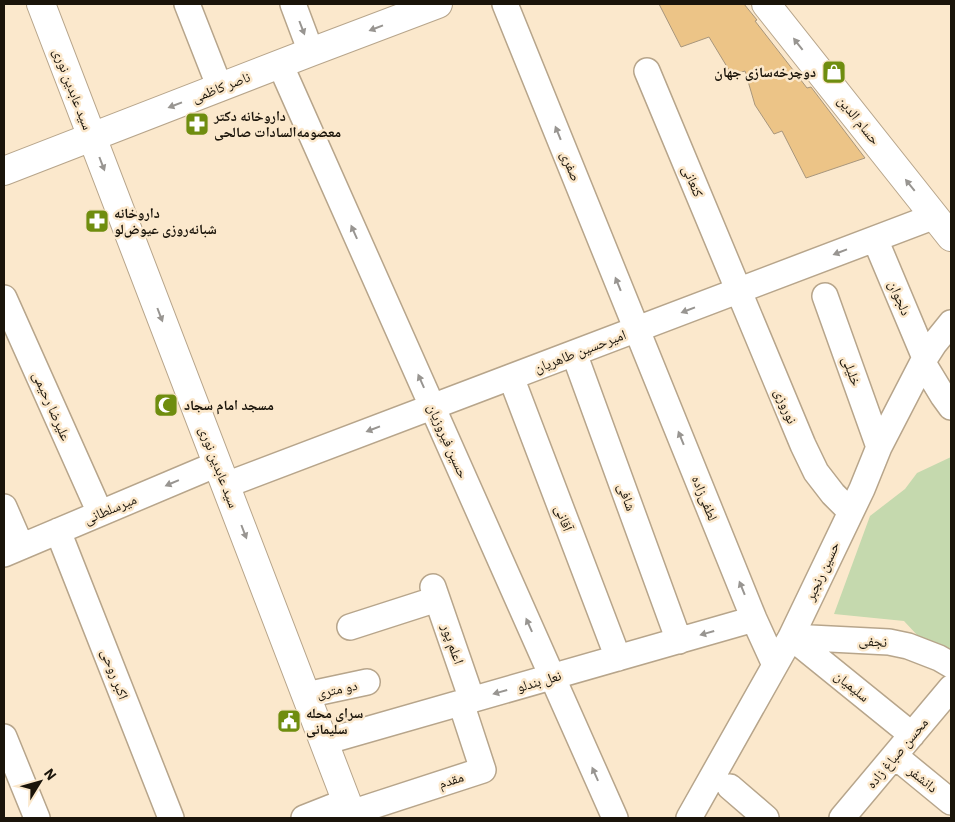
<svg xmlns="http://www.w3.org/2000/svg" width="955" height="822" viewBox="0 0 955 822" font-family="'IBM Plex Sans','Noto Naskh Arabic',sans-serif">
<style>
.green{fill:#c5d9ae}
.building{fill:#ecc487;stroke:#a8967c}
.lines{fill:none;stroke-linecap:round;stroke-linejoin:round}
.minor-casing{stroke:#b7a58b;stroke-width:28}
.major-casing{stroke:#b7a58b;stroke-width:30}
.minor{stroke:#fff;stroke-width:25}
.major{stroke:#fff;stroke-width:28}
.oneway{fill:#989591}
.labels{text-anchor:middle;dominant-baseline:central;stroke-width:5;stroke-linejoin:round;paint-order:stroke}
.poi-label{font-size:14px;font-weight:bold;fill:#1a140a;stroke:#fbe8cc;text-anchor:start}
.street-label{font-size:14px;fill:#1a140a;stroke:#fbe8cc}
</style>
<rect width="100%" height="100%" fill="#fbe8cc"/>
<path class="green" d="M 951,457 L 951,651 L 918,636 L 904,621 L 834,614 L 870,516 L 905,489 L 917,473 Z"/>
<path class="building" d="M 659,4 L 744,4 L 757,20 L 755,21 L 783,57 L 807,88 L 811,87 L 865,158 L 806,178 L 782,131 L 774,134 L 755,105 L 745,71 L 732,75 L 709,37 L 681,47 Z"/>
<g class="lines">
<g class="minor-casing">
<path id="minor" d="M 187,4 L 220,88
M 293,4 L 311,52
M 505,4 L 754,619 L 775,665
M 280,64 L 615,818
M 647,71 L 803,445 L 816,472 L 833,494 L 850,511
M 875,239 L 925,358
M 825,296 L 879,447
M 4,298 L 100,513
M 574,353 L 679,641
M 923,363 L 943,396 L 951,407
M 511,377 L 618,658
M 226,485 L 935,216
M 4,507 L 21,546
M 58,531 L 171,818
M 4,554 L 217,464
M 433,587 L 472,700
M 350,627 L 437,599
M 791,637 L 889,642 L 908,646 L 939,658 L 951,665
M 791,637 L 912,735
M 306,695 L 367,682
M 4,737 L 37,818
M 324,742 L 754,619
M 895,756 L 951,802
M 730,787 L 766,818
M 351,813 L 483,770 L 461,703
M 304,818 L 347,801
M 689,818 L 791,637 L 862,489 L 879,447 L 925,358 L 934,344 L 951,323
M 842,818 L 951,688"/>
</g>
<g class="major-casing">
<path id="major" d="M 41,4 L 353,818
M 766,4 L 951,237
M 4,171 L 311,52 L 438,4"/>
</g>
<use href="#minor" class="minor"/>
<use href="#major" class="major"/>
</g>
<defs><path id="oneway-solid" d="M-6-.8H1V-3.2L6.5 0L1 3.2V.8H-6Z" transform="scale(1.25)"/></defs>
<g class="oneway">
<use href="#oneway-solid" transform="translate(302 28) rotate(69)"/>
<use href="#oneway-solid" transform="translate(376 28) rotate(159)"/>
<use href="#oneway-solid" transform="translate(798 44) rotate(-128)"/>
<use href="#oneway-solid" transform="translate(175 105) rotate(159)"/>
<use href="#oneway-solid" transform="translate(558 133) rotate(-112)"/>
<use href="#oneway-solid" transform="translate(102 164) rotate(69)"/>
<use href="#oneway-solid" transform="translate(910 185) rotate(-129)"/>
<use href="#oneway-solid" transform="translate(354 232) rotate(-114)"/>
<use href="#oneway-solid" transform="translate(840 252) rotate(159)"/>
<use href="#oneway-solid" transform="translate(618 284) rotate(-112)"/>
<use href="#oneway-solid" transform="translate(688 310) rotate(159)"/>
<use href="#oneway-solid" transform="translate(160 315) rotate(69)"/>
<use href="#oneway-solid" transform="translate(421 381) rotate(-114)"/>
<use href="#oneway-solid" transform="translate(373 429) rotate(159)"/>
<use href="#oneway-solid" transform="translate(681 438) rotate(-112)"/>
<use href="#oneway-solid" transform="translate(172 483) rotate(157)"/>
<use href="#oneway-solid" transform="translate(244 532) rotate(69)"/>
<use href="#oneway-solid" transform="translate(742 588) rotate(-112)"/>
<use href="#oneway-solid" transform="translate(529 625) rotate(-114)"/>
<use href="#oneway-solid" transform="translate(707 633) rotate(164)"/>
<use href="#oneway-solid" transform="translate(500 692) rotate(164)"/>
<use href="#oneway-solid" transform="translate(595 774) rotate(-114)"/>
</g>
<defs>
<g id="shop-square" transform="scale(1.25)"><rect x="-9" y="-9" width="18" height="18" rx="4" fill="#6f8d0f" stroke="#fbe8cc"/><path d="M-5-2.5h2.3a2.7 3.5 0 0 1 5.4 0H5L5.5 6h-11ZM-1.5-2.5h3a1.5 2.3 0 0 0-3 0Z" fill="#fff"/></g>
<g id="pharmacy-square" transform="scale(1.25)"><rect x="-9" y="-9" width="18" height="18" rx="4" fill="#6f8d0f" stroke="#fbe8cc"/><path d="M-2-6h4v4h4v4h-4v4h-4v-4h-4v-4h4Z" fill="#fff"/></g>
<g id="mosque-square" transform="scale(1.25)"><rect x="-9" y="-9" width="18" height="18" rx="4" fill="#6f8d0f" stroke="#fbe8cc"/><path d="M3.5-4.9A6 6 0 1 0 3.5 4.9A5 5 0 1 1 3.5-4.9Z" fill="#fff"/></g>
<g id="civic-square" transform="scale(1.25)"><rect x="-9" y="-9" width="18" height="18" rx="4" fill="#6f8d0f" stroke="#fbe8cc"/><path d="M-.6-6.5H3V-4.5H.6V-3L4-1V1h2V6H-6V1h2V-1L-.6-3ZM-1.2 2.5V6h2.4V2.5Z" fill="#fff"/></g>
</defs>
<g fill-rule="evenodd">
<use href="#shop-square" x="834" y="72"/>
<use href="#pharmacy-square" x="197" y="124"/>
<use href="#pharmacy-square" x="97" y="221"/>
<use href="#mosque-square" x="166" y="405"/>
<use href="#civic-square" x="289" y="721"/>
</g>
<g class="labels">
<g class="poi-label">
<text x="816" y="72" text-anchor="end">دوچرخه‌سازی جهان</text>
<text x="214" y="116">داروخانه دکتر<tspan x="214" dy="16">معصومه‌السادات صالحی</tspan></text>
<text x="114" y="213">داروخانه<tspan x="114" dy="16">شبانه‌روزی عیوض‌لو</tspan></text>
<text x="184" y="405">مسجد امام سجاد</text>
<text x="306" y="713">سرای محله<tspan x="306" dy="16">سلیمانی</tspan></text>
</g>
<g class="street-label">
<text transform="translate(221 87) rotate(-21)">ناصر کاظمی</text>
<text transform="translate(73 89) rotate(69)">سید عابدین نوری</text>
<text transform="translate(859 120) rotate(51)">حسام الدین</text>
<text transform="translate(571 166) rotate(68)">صفری</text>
<text transform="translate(693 181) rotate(67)">کنعانی</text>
<text transform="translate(900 298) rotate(67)">دلجوان</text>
<text transform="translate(580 351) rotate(-21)">امیرحسین طاهریان</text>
<text transform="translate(852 371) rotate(70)">خلیلی</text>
<text transform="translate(52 406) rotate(66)">علیرضا رحیمی</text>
<text transform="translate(786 406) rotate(67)">نوروزی</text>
<text transform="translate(448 441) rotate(66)">حسین فیروزیان</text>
<text transform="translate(219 467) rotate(69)">سید عابدین نوری</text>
<text transform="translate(627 497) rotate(70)">شافی</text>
<text transform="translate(705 498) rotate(68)">لطفی‌زاده</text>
<text transform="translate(110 509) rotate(-23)">میرسلطانی</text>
<text transform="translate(564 518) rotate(69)">آقانی</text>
<text transform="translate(822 571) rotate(-65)">حسین رنجبر</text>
<text transform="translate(873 641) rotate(4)">نجفی</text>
<text transform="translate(453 644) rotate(71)">اعلم پور</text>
<text transform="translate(115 674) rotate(69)">اکبر روحی</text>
<text transform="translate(539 681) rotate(-16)">نعل بندلو</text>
<text transform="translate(852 686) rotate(39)">سلیمیان</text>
<text transform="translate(337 689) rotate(-12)">دو متری</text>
<text transform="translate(897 753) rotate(-50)">محسن صباغ زاده</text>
<text transform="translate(923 779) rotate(39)">دانشفر</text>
<text transform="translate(451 780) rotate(-18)">مقدم</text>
</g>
</g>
<rect width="955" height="822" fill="none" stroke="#1a140a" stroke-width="10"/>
<g transform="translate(40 782) rotate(53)" stroke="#fbe8cc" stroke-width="4" paint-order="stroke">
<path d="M0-4L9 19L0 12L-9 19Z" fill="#1a140a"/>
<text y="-8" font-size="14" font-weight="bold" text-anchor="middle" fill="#1a140a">N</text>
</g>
</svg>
